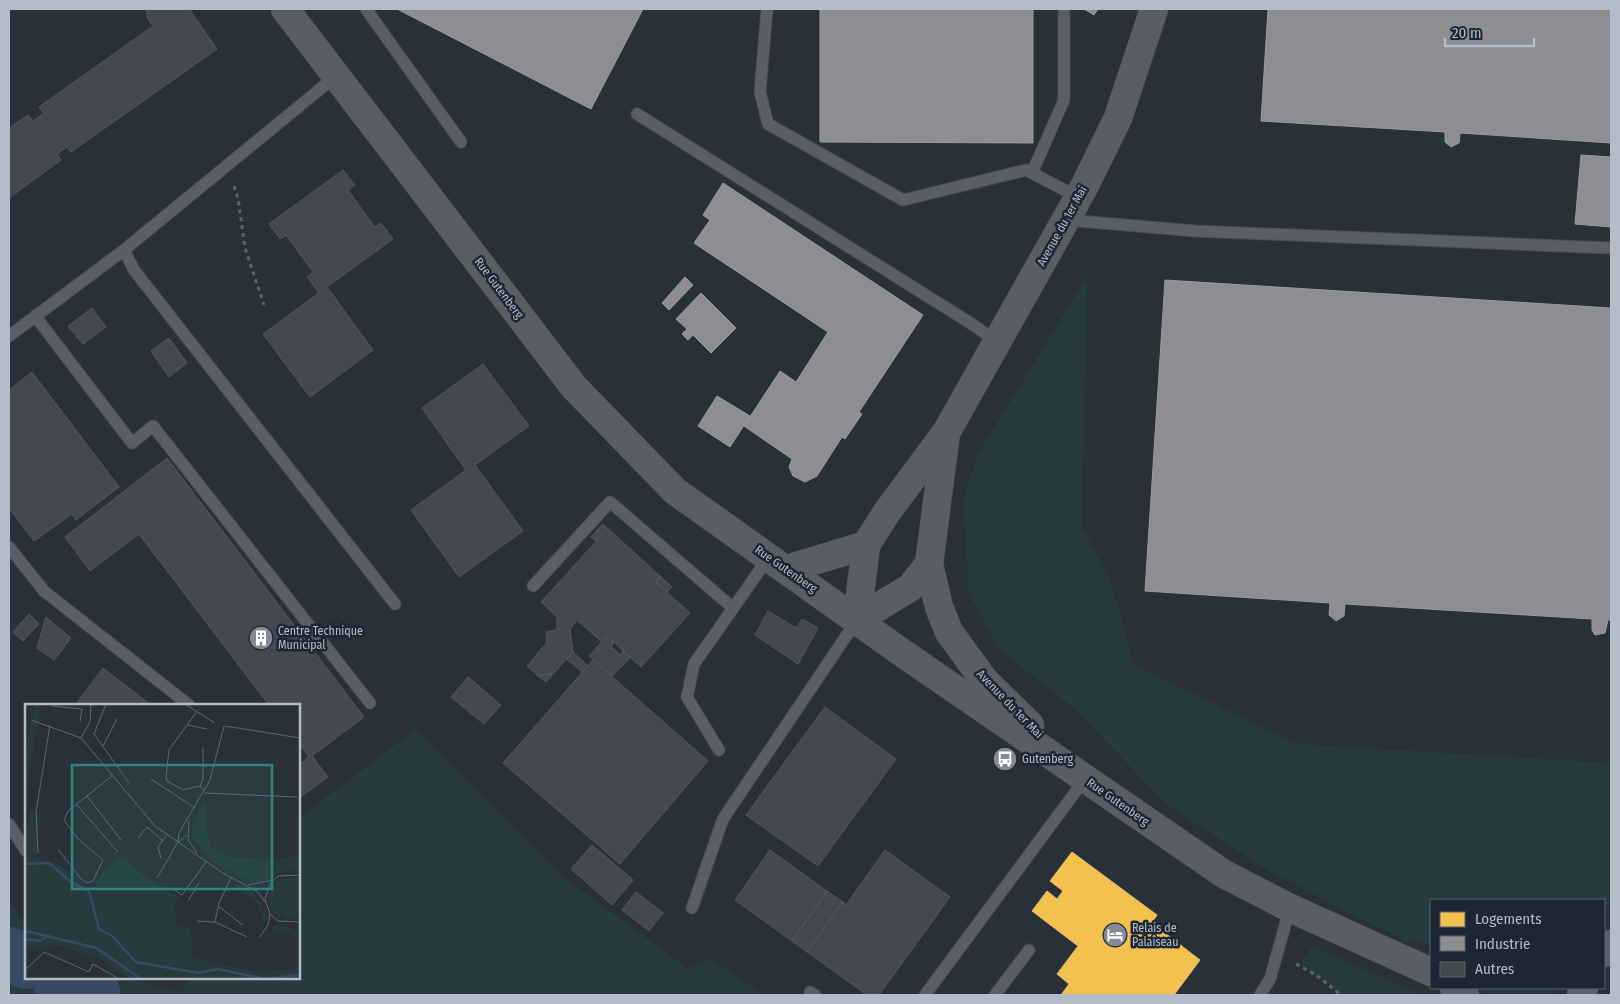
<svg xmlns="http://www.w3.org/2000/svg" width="1620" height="1004" viewBox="0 0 1620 1004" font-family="'Fira Sans Condensed',sans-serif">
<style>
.green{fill:#273a3e}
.homes{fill:#f2c14e;stroke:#dfc073}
.industry{fill:#8d8d92;stroke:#999ba2}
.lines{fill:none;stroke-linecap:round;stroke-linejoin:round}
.river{stroke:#384963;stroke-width:54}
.building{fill:#444950;stroke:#52575f}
.lane-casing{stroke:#484c53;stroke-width:13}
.secondary-casing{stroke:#484c53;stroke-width:29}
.primary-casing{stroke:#484c55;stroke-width:29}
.path{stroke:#5d636a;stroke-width:3;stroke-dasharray:4 4;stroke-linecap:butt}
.lane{stroke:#5a5e66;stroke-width:11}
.secondary{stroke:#595d64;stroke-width:28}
.primary{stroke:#5c6168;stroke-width:28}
.labels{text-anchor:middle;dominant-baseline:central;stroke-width:5;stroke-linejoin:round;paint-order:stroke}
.street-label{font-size:12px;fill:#b4bcc9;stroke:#1d2633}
.poi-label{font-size:12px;fill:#b4bcc9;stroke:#1d2633;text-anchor:start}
.inset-river{fill:none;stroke:#384963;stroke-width:2.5}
.inset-road{fill:none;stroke:#616872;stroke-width:1}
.view{fill:#308480;fill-opacity:0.15;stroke:#308480;stroke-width:2.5}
.inset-edge{fill:none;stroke:#b4bcc9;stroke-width:2.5}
</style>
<rect width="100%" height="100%" fill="#2a3038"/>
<path class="green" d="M 1087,277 L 1082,527 L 1110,578 L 1134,665 L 1298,744 L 1611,763 L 1611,904 L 1604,908 L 1604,900 L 1431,900 L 1431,945 L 1404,940 L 1274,874 L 1167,805 L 1076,710 L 999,649 L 969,594 L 963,500 L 977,455 Z
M 416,729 L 566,879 L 687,968 L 709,958 L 765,995 L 9,995 L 9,901 L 26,925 L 26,978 L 124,978 L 180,993 L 191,978 L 299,978 L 299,818 Z
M 1312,946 L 1422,995 L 1342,995 L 1301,963 Z
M 1478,988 L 1552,988 L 1549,995 L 1490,995 Z"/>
<path class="homes" d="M 1072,852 L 1157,915 L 1152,923 L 1200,960 L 1174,995 L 1061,995 L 1069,984 L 1057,974 L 1078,946 L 1032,911 L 1047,891 L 1057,899 L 1063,891 L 1050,881 Z"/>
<path class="industry" d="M 397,9 L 643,9 L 591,109 Z
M 820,9 L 1033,9 L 1033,143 L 820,142 Z
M 1084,9 L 1098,9 L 1094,15 Z
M 1268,9 L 1611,9 L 1611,143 L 1460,133 L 1459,143 L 1451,147 L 1445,142 L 1445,132 L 1261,121 Z
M 1581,155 L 1611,157 L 1611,227 L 1575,224 Z
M 723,183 L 923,315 L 859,412 L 862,414 L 845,439 L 842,437 L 817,476 L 805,482 L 793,476 L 789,467 L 792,459 L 744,426 L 780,371 L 796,382 L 828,332 L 694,243 L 710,220 L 703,215 Z
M 685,277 L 693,285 L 669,310 L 662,303 Z
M 1165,280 L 1611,308 L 1611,620 L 1608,620 L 1605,633 L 1595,635 L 1592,630 L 1592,619 L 1345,604 L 1344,616 L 1336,621 L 1329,615 L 1330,603 L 1145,591 Z
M 701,293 L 736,328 L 711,353 L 693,335 L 688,340 L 682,334 L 687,329 L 676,319 Z
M 717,396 L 750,416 L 730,447 L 698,426 Z"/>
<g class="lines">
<path class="river" d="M 9,954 L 26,962
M 58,978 L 94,995"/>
</g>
<path class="building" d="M 146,9 L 189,9 L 217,49 L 71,152 L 67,147 L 57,154 L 61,160 L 9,198 L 9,128 L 28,115 L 33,121 L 44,113 L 39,107 L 153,26 L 148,19 Z
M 343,170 L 355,185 L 348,190 L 375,227 L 381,223 L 393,239 L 327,287 L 373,350 L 310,397 L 263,334 L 319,293 L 307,277 L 313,272 L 286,235 L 280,239 L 269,224 Z
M 92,308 L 106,327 L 83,344 L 68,326 Z
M 169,338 L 187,363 L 169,377 L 151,351 Z
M 483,364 L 529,426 L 475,465 L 523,531 L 459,577 L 411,510 L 466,470 L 422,408 Z
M 32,372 L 119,487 L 76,520 L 72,514 L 34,541 L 9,508 L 9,390 Z
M 167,458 L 364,717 L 312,756 L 328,777 L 299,798 L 299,765 L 309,757 L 299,744 L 299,705 L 269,705 L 139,534 L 90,571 L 65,537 Z
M 603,524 L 661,577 L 656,582 L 690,613 L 641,667 L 607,636 L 602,642 L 577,620 L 570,629 L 573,652 L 553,674 L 537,675 L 527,666 L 547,642 L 546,632 L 557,630 L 557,617 L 541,602 L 602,535 L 597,530 Z
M 597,530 L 602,535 L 596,541 L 591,537 Z
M 661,577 L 672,587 L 667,592 L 656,582 Z
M 768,611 L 796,628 L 802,619 L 818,628 L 798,664 L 755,635 Z
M 29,614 L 39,624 L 23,641 L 13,632 Z
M 46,617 L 71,638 L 54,660 L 37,648 Z
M 607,636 L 614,643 L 611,646 L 620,655 L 623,651 L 630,658 L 612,676 L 589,656 Z
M 573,652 L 588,666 L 582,672 L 566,659 Z
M 593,660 L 708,761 L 620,864 L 503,763 Z
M 103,668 L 151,705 L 79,705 L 77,703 Z
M 553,674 L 546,682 L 537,675 Z
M 468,677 L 501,705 L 484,724 L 451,697 Z
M 825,707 L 896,759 L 818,866 L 746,815 Z
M 592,845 L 633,880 L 612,905 L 571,869 Z
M 770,850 L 827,891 L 792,941 L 735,900 Z
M 885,850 L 950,897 L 879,995 L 867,995 L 807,952 L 843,902 L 846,905 Z
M 827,891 L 843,902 L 807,952 L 792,941 Z
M 636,892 L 663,913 L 649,931 L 622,910 Z"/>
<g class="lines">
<g class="lane-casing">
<path id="lane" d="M 366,9 L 461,142
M 767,9 L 760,92 L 768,124 L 903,200 L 1026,170 L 1078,197
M 336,76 L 124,250 L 134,270 L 395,604
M 637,114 L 975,326 L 997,342
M 1032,173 L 1064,100 L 1064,9
M 1067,220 L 1195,231 L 1611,248
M 35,316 L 132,443 L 153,426 L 370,703
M 9,336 L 124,250
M 9,547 L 44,591 L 189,705
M 533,586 L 610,502 L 733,608
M 719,750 L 687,697 L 694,664 L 769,557
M 9,824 L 26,851
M 692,908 L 723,819 L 857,620
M 810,992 L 815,995
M 925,995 L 1085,779
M 995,995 L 1029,950
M 1260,995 L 1270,979 L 1290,908"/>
</g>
<g class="secondary-casing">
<path id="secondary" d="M 285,9 L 574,387 L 675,491 L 901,652 L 1224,874 L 1290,908 L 1431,972
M 946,433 L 929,564 L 939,607 L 949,632 L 984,680 L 1030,725
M 787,569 L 866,545
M 857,620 L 866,545 L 887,512 L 947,431 L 1083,189 L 1118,118 L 1154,9
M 857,620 L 911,587 L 929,564
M 1454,988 L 1465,995"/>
</g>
<g class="primary-casing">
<path id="primary" d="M 1604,953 L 1611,944
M 1581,995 L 1584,988"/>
</g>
<path class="path" d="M 234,186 L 238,198 L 245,248 L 264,305
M 1296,964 L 1316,975 L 1341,995"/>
<use href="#lane" class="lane"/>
<use href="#secondary" class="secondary"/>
<use href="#primary" class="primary"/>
</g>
<defs>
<g id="building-disc" transform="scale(1.25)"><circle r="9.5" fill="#848b96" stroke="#1d2633"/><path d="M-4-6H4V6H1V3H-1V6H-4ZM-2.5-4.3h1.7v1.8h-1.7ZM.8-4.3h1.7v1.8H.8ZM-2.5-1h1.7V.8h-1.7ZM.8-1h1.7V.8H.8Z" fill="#fff"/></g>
<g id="bus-disc" transform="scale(1.25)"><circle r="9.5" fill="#848b96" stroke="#1d2633"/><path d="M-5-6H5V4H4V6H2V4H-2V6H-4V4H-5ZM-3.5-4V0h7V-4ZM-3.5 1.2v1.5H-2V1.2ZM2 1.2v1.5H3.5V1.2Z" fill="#fff"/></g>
<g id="hotel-disc" transform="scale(1.25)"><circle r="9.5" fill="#848b96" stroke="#1d2633"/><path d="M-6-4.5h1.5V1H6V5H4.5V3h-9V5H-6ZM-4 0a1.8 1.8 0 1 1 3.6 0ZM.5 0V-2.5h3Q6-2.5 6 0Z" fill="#fff"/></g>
</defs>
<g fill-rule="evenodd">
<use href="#building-disc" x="261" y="638"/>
<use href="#bus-disc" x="1005" y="759"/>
<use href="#hotel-disc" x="1115" y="935"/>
</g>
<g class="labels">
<g class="street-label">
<text transform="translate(1062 226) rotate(-61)">Avenue du 1er Mai</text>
<text transform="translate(499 288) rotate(53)">Rue Gutenberg</text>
<text transform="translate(786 569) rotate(35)">Rue Gutenberg</text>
<text transform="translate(1010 704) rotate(46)">Avenue du 1er Mai</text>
<text transform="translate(1118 802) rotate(35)">Rue Gutenberg</text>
</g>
<g class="poi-label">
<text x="278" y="631">Centre Technique<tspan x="278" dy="14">Municipal</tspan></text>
<text x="1022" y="759">Gutenberg</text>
<text x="1132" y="928">Relais de<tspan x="1132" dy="14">Palaiseau</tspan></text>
</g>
</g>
<g transform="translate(25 704)">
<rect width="275" height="275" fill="#2a3038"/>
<path d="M 10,0 L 17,0 L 0,87 L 0,46 ZM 181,96 L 181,126 L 187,144 L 207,153 L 252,156 L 273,150 L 275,119 L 275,167 L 258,167 L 241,176 L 227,179 L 191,161 L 167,135 L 168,118 ZM 5,108 L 16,110 L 11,152 L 40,164 L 53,180 L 69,184 L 78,167 L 98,152 L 117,170 L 155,193 L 150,200 L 151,223 L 166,223 L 167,254 L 232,268 L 275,264 L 275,275 L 105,275 L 73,254 L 36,242 L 0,246 L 0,133 ZM 270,172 L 275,174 L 275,213 L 261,216 L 247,207 L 243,191 L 251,177 ZM 209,178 L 229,188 L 243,215 L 237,219 L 234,201 L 208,180 ZM 251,220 L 267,225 L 274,236 L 264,229 L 249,228 L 246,225 Z" fill="#273a3e"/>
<path class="inset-river" d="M 1,160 L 24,159 L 47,179 L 64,187 L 74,225 L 87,232 L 111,258 L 173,269 L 193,265 L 239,275 L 275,271M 1,227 L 71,244 L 116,275M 0,235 L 14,237 L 26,231"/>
<path class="inset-road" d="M 81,0 L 69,30 L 104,79M 160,0 L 190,19M 27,2 L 57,5 L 55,17M 172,7 L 144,46 L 141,73 L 142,77 L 158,86 L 174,82 L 180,86M 6,16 L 56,34 L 130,122 L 198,169 L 233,188 L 240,198M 163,21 L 182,25M 200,22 L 275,34M 56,34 L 65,18 L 66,0M 78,42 L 92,15M 88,71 L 62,92 L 96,136M 126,75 L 170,104M 175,83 L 178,74 L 178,44M 179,89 L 272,93M 51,100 L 93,148M 164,117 L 163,136 L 172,149M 113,134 L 122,123 L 138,137M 153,138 L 154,129 L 185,76 L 199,22M 33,145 L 56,175 L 62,179 L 68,177 L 78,156 L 52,134 L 39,116 L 43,107 L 62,92M 13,149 L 11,108 L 25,21M 136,154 L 133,143 L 142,130M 275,171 L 253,172 L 245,180 L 240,195 L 245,210 L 253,217 L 275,218M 132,174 L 153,138 L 162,131M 206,174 L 194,199 L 190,218 L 222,233M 223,181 L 248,176M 147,184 L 157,191 L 181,158M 163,197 L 174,179M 193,202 L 218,221M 172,217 L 190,218M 234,234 L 243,221 L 245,210M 0,266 L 19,248 L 64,268 L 68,260 L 94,275"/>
<path class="view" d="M 47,61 L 247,61 L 247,185 L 47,185 Z"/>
<rect width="275" height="275" class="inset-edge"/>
</g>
<rect width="1620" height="1004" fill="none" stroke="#b4bcc9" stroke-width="20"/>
<rect x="1430" y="899" width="175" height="90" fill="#1d2633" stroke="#59626f"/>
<rect x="1440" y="912" width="25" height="15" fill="#f2c14e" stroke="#59626f"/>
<text x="1475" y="924" font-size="15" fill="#b4bcc9">Logements</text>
<rect x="1440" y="936" width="25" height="15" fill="#8d8d92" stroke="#59626f"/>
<text x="1475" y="949" font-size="15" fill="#b4bcc9">Industrie</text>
<rect x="1440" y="962" width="25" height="15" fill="#444950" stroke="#59626f"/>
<text x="1475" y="974" font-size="15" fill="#b4bcc9">Autres</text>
<path d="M1445 38v8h89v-8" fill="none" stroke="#b4bcc9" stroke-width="2.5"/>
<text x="1452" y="38" font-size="15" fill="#b4bcc9" stroke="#1d2633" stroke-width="4" paint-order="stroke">20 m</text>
</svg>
